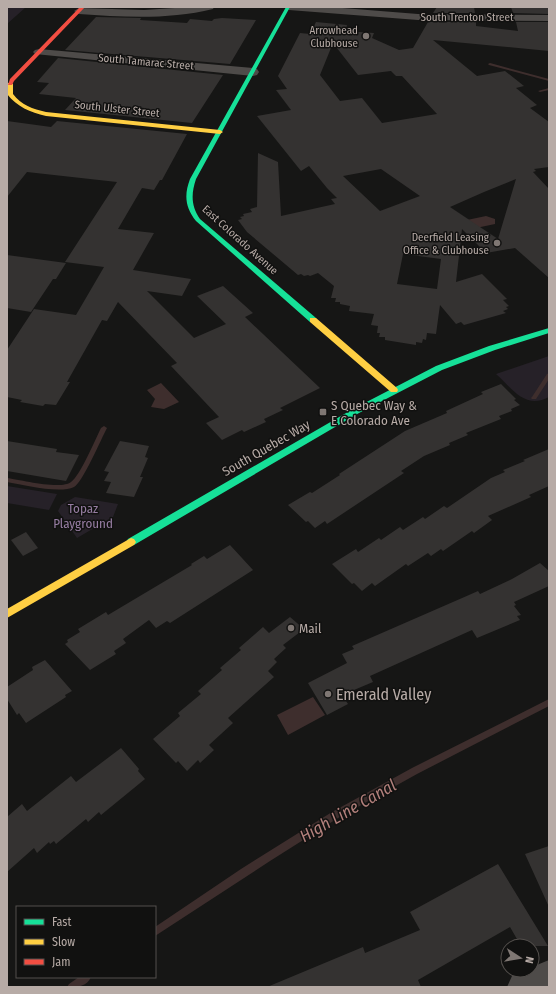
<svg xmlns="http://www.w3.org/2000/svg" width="556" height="994" viewBox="0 0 556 994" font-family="'Fira Sans Condensed',sans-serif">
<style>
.green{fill:#262128}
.water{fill:#3e2e2d}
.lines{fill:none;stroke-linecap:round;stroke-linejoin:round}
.stream{fill:#3e2e2d;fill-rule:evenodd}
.building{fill:#343231;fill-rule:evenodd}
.street{fill:#4e4b49;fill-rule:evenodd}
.fast{fill:#16e098;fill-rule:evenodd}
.slow{fill:#ffcf43;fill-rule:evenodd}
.jam{fill:#f24e42;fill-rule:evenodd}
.poi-dot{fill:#7f7773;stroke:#111110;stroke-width:1.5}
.labels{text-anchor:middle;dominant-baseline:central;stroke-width:3;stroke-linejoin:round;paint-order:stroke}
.far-street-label{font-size:11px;fill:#b7aba6;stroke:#111110}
.far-poi-label{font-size:11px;fill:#b7aba6;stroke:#111110;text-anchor:end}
.poi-label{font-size:13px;fill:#b7aba6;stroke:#111110;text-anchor:start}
.street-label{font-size:13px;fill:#b7aba6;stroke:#111110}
.park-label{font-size:13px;fill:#967da2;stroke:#111110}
.near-poi-label{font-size:16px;fill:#b7aba6;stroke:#111110;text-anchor:start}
.near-water-label{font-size:17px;font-style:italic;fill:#b3807c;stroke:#111110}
</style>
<rect width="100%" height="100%" fill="#161615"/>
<path class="green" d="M 7,7 L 26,7 L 7,24 Z
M 549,356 L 549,397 C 525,410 512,388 496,374 Z
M 7,486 L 57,494 L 49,510 L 7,503 Z
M 75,497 L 118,504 L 113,517 L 77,538 L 58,511 L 61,505 Z"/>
<path class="water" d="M 486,216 L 495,219 L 495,224 L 476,228 L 467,220 Z
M 161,383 L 179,402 L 164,409 L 151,407 L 155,399 L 147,390 Z
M 313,697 L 325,715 L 288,735 L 277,715 Z"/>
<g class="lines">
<path class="stream" d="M 490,63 L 549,79 L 549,81 L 489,65 L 488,64 Z
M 549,88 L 549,90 L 540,92 L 538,91 Z
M 549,373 L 549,379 L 536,399 L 532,399 L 531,398 L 532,397 L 547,374 Z
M 104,426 L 107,428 C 101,439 83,482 74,487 C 60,494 23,485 7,482 L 7,478 C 21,480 61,490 71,482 C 80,476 95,440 101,428 Z
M 549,699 L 549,706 L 417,774 L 338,818 L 270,861 L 155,936 L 155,927 L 241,869 L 332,812 L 412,768 Z
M 79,977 L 91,977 C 87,987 77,987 67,987 L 69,984 Z"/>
</g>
<path class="building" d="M 437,7 L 474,7 L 475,13 L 433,13 Z
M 511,7 L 549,7 L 549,14 L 513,13 Z
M 96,17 L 141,18 L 140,20 L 187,23 L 190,19 L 212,21 L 214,19 L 222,18 L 256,20 L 230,64 L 65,50 Z
M 316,22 L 347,25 L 345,31 L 374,33 L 372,38 L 399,50 L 413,48 L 428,22 L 476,22 L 476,26 L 518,31 L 516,22 L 549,22 L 549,51 L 433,40 L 477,76 L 505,71 L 524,86 L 516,88 L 537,105 L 530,108 L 549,122 L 549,167 L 534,169 L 536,171 L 533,172 L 549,189 L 549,278 L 515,248 L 486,253 L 462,229 L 456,282 L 482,274 L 507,299 L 503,300 L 509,306 L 506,307 L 508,309 L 503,311 L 506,313 L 464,325 L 461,322 L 456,324 L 440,305 L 436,334 L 427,333 L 426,340 L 423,339 L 422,343 L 416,342 L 416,345 L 385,340 L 385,337 L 379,337 L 380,333 L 377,333 L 378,326 L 371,325 L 374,314 L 349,311 L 350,306 L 340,304 L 340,302 L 335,302 L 336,298 L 331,298 L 334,286 L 318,273 L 310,276 L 308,275 L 304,276 L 301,274 L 298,275 L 247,232 L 238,220 L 242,219 L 240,217 L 244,216 L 243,214 L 252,212 L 250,209 L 257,207 L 258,153 L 278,162 L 281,216 L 335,204 L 331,199 L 337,198 L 327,188 L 309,166 L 301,171 L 257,116 L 291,110 L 276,90 L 287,89 L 278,76 L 300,33 L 310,34 ZM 333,43 L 358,75 L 391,71 L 396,76 L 402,76 L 437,114 L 382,123 L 362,98 L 340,101 L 320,75 ZM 381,169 L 420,196 L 380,211 L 343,176 ZM 516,179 L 498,239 L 450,207 L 484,192 ZM 403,254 L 441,259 L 437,289 L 397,284 Z
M 58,58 L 223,75 L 192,123 L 65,110 L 76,98 L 39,94 L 49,83 L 37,82 Z
M 7,121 L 51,127 L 57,121 L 187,134 L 162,180 L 160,180 L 154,190 L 142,188 L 118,229 L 154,233 L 133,270 L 191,279 L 182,296 L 147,291 L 194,338 L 226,324 L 197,296 L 223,286 L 253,313 L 245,317 L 320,388 L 280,408 L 283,410 L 264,419 L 266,422 L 244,432 L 242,430 L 222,440 L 206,423 L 219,417 L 171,366 L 177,363 L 118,302 L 107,321 L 102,320 L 67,382 L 70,382 L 56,405 L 45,404 L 43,406 L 20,402 L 22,400 L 7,397 L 7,350 L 34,309 L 76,315 L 104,267 L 65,262 L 117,182 L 27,172 L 7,197 Z
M 7,255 L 66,263 L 56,279 L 53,279 L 31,312 L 7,308 Z
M 501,384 L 516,399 L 514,400 L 520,405 L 511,409 L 512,411 L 499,416 L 501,419 L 466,433 L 468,435 L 449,443 L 450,445 L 424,456 L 401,471 L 404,473 L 327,524 L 325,521 L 315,528 L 308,521 L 306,522 L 288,505 L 310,492 L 312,493 L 340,475 L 339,474 L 405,431 L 447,413 L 446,411 L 483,394 L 481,392 Z
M 7,441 L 57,449 L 56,452 L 79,455 L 66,481 L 7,471 Z
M 120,441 L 149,446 L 145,457 L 148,458 L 140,477 L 143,477 L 134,497 L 106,493 L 111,482 L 104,481 L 109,472 L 104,471 Z
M 549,449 L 549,486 L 529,495 L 531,497 L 488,516 L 492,520 L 474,533 L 472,531 L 443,551 L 441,549 L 431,556 L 428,553 L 408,566 L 406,564 L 375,586 L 372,583 L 362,591 L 354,583 L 352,584 L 332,564 L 356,549 L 358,552 L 379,538 L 381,540 L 400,527 L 403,530 L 423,517 L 425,519 L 444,506 L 447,508 L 491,478 L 505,472 L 503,470 L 525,461 L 523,460 Z
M 26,532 L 38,548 L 23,556 L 11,540 Z
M 230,545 L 253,570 L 170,623 L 167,621 L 156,628 L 149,620 L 123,639 L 126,643 L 114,651 L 116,654 L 90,670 L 65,644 L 68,642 L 67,640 L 80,632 L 78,629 L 106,612 L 108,615 L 192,565 L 191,564 L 204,556 L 207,559 Z
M 540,563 L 549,571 L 549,586 L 514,602 L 516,605 L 514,606 L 521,615 L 517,616 L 520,620 L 477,638 L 472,630 L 370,676 L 373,682 L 342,695 L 348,704 L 327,715 L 308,683 L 347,663 L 342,654 L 354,649 L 352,646 L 469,595 L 478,591 L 480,594 L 512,579 Z
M 290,617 L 304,629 L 283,645 L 286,648 L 274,659 L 277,662 L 268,671 L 274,677 L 228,718 L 233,723 L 209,745 L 214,750 L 200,763 L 198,760 L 187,771 L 178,761 L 176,763 L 153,739 L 180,716 L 178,713 L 201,694 L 198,691 L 222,670 L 220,668 L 241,650 L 239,648 L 263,627 L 269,633 Z
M 45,660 L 72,691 L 65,695 L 66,697 L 26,723 L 19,713 L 17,715 L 7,699 L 7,687 L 33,670 L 32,667 Z
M 121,748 L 139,769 L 138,771 L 145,779 L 101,815 L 99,812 L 88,822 L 86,819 L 56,844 L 54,841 L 50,844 L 49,842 L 37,853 L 34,848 L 7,872 L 7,817 L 22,804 L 27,811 L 71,776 L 76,782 Z
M 549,846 L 549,907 L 525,854 Z
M 498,864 L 548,946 L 521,946 L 510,927 L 418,980 L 421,987 L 267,987 L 363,947 L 365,953 L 420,930 L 410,912 Z"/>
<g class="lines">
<path class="street" d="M 190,7 L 214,7 L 213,9 C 169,20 123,17 79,14 L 74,11 L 79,8 L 144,10 Z
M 284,7 L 330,7 L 418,14 L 549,15 L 549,21 L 418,20 L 289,10 Z
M 39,49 L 253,68 L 257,69 L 259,72 L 257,75 L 253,76 L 35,54 L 33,52 L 35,50 Z
M 549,960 L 549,987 L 507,987 L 512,976 L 526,970 L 532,970 L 532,967 Z"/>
<path class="fast" d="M 286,7 L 290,7 L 196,179 C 191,194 191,206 200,219 L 316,318 L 317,320 L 313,322 L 310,322 L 196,221 C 185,207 184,195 190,179 Z
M 549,328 L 549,333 L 495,350 L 442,370 L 359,413 L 134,545 L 128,545 L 126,542 L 128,539 L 353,409 L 436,366 L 489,346 Z"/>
<path class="slow" d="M 10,82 L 13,84 L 13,94 C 21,105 33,109 46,112 L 220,130 L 223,132 L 220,134 L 46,116 C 30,112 17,107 7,94 L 7,84 Z
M 310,318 L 316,318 L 397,388 L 398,390 L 397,392 L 391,392 L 310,322 Z
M 131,538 L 134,539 L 136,542 L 134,545 L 7,618 L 7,609 Z"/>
<path class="jam" d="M 80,7 L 85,7 L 14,81 L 12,85 L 8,85 L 10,79 Z"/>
</g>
<g class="poi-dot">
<circle cx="366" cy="36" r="4"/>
<circle cx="497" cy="243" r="4"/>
<rect x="319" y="408" width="8" height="8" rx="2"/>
<circle cx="291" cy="628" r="4"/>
<circle cx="328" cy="694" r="4"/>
</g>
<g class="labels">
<g class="far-street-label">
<text x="467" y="17">South Trenton Street</text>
<text transform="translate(146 62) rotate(5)">South Tamarac Street</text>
<text transform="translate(117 109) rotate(6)">South Ulster Street</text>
<text transform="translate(240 240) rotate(42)">East Colorado Avenue</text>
</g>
<g class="far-poi-label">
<text x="358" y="30">Arrowhead<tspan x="358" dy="13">Clubhouse</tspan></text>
<text x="489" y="237">Deerfield Leasing<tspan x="489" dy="13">Office &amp; Clubhouse</tspan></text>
</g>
<g class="poi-label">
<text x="331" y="405">S Quebec Way &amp;<tspan x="331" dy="15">E Colorado Ave</tspan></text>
<text x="299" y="628">Mail</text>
</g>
<g class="street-label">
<text transform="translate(266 448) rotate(-30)">South Quebec Way</text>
</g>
<g class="park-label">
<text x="83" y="508">Topaz<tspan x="83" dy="15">Playground</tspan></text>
</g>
<g class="near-poi-label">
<text x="336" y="694">Emerald Valley</text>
</g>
<g class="near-water-label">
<text transform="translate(348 811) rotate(-30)">High Line Canal</text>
</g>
</g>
<rect width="556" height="994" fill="none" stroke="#b7aba6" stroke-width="16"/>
<rect x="16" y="906" width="140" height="72" fill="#111110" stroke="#534f4c"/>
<rect x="24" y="919" width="20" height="6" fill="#16e098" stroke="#534f4c"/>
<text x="52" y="926" font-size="12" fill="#b7aba6">Fast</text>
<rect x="24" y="939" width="20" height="6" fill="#ffcf43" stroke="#534f4c"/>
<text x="52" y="946" font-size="12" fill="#b7aba6">Slow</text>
<rect x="24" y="959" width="20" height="6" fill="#f24e42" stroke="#534f4c"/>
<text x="52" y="966" font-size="12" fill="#b7aba6">Jam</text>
<g transform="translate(520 958) rotate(102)"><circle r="19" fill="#111110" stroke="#534f4c"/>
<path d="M0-3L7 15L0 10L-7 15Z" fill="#7f7773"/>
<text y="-6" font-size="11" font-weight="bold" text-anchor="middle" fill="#b7aba6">N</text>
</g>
</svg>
